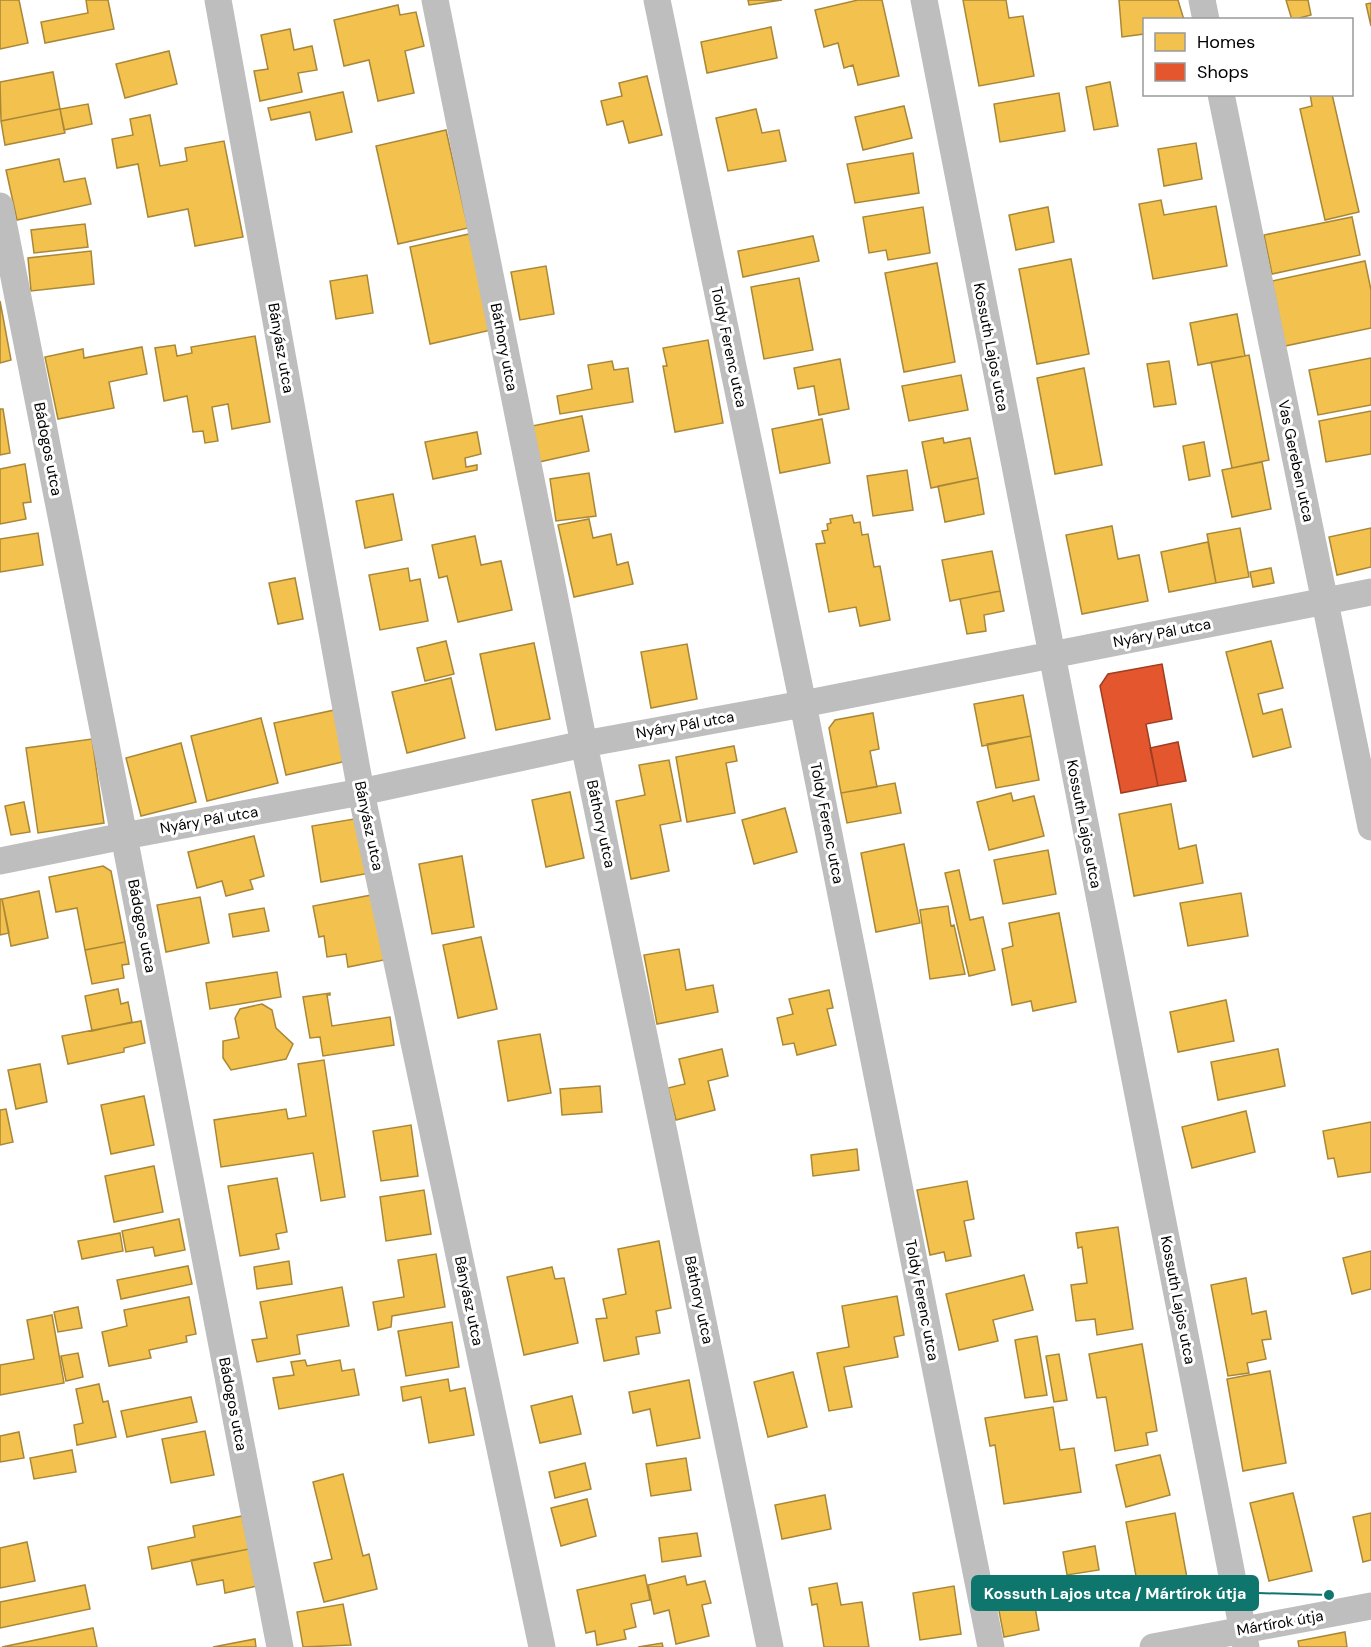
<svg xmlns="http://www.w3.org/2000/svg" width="1371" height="1647" viewBox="0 0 1371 1647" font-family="'DM Sans',sans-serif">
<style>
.homes{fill:#f2c14e;stroke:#a98737;stroke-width:1.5}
.shops{fill:#e4572e;stroke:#a03d20;stroke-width:1.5}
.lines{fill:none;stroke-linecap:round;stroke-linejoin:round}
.minor{stroke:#bebebe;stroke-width:27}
.labels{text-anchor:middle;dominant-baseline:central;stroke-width:6;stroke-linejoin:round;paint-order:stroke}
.street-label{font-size:15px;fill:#000;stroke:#fff}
.leader{fill:none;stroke:#0f766e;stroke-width:2}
.callout-dot{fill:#0f766e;stroke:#fff;stroke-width:2}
.callout{fill:#0f766e;stroke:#0f766e;stroke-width:2}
.callout-label{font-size:16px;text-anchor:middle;font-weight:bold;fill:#fff}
</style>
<rect width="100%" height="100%" fill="#fff"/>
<path class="homes" d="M 0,0 L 19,0 L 28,43 L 0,49 Z
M 86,0 L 108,0 L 114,29 L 45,43 L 41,22 L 88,13 Z
M 748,0 L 782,0 L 749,5 Z
M 858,0 L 882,0 L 899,76 L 858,85 L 853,65 L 844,68 L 838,43 L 824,47 L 815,10 Z
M 963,0 L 1006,0 L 1009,18 L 1023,16 L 1034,76 L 979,86 Z
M 1119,0 L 1178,0 L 1184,20 L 1144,20 L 1144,34 L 1122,37 Z
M 1286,0 L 1308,0 L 1311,15 L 1292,20 Z
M 1371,3 L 1371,26 L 1366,4 Z
M 398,5 L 400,15 L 416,12 L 424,46 L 405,51 L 414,93 L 378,101 L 369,60 L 344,66 L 334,20 Z
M 771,27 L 777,58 L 707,73 L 701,42 Z
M 290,29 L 294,50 L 312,46 L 317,70 L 298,73 L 302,92 L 260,101 L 254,71 L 268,69 L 261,35 Z
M 169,51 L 177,84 L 125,98 L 116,64 Z
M 53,72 L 60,109 L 1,121 L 0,82 Z
M 647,76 L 662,135 L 629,143 L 623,121 L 607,125 L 601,101 L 622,96 L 619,83 Z
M 1110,82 L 1118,126 L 1094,130 L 1086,87 Z
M 343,92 L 352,132 L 316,140 L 310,112 L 271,120 L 268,108 Z
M 1059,93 L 1065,131 L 1000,142 L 994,104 Z
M 1310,94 L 1332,94 L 1359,212 L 1325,220 L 1300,109 L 1312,106 Z
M 88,104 L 92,124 L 64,130 L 60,109 Z
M 904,106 L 912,138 L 863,150 L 855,117 Z
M 60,109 L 65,133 L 5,145 L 1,121 Z
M 756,109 L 762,133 L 779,130 L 786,161 L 728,171 L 716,118 Z
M 150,115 L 160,166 L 187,161 L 185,148 L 224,141 L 243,237 L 195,246 L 188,209 L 148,217 L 138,164 L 117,168 L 112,139 L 133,135 L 130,119 Z
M 446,130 L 468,228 L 398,244 L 376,146 Z
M 1196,143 L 1202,179 L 1164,186 L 1158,149 Z
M 913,153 L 919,193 L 855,203 L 847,164 Z
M 59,159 L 64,182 L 85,178 L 91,204 L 17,220 L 6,170 Z
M 1161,200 L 1164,215 L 1216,206 L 1227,266 L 1153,279 L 1139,204 Z
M 923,207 L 930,253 L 888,260 L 886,250 L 869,253 L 863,217 Z
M 1048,207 L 1054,242 L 1016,250 L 1009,215 Z
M 1352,217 L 1360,255 L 1272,274 L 1264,235 Z
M 85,224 L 88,247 L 34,253 L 31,230 Z
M 469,234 L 491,330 L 430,344 L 410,247 Z
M 813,236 L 819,261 L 743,277 L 738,251 Z
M 91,251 L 94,284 L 31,291 L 28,258 Z
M 1071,259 L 1089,354 L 1037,364 L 1019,269 Z
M 1365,261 L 1371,290 L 1371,328 L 1285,346 L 1272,281 Z
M 937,263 L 955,362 L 904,372 L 885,273 Z
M 546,266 L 554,314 L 520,320 L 511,272 Z
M 367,275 L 373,313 L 336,319 L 330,281 Z
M 799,278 L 813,350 L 764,359 L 751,287 Z
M 0,301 L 11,360 L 0,363 Z
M 1237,314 L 1245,356 L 1198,365 L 1190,323 Z
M 255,336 L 270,422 L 232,429 L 228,404 L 212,407 L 218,441 L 205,443 L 203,431 L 193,432 L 187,396 L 164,401 L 155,348 L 175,345 L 177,356 L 192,353 L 191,347 Z
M 708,340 L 723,423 L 675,432 L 663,366 L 667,366 L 663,348 Z
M 142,347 L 147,374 L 109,382 L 114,408 L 58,419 L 45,357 L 83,349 L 84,358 Z
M 1249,355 L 1269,460 L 1232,468 L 1211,362 Z
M 1371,358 L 1371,405 L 1318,415 L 1309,370 Z
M 840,359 L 849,409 L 819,415 L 814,386 L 798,389 L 794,368 Z
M 612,361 L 614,370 L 628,368 L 633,402 L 560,414 L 557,396 L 592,389 L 588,365 Z
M 1169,361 L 1176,404 L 1154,407 L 1147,364 Z
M 1084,368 L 1102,465 L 1055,474 L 1037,378 Z
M 961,375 L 968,410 L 909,421 L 902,386 Z
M 0,409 L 3,409 L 10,453 L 0,455 Z
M 1371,411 L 1371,454 L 1326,462 L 1319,421 Z
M 582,416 L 589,451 L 539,462 L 532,426 Z
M 822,419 L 830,463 L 780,473 L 772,429 Z
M 477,432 L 481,454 L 465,458 L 466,467 L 477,465 L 477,470 L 433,479 L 425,442 Z
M 943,438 L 944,443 L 970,438 L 978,478 L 931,488 L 922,442 Z
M 1204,442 L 1210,476 L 1189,480 L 1183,446 Z
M 1262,462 L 1271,509 L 1232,517 L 1222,470 Z
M 25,464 L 31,502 L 23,503 L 26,519 L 0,524 L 0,469 Z
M 907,470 L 913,510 L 873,516 L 867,476 Z
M 589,473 L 596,516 L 556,521 L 550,479 Z
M 978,478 L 984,514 L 945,522 L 938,486 Z
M 393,494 L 402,540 L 365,548 L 356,501 Z
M 852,515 L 854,523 L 860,522 L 862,535 L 868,534 L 874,567 L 880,566 L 890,620 L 860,626 L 856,607 L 829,612 L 816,544 L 825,543 L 822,531 L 828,530 L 827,524 L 831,523 L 830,519 Z
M 589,519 L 593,538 L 611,534 L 617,565 L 628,562 L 633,584 L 574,597 L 558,525 Z
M 1112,526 L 1118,559 L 1139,555 L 1148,601 L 1082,614 L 1066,535 Z
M 1240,528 L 1249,577 L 1216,583 L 1207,534 Z
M 1371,528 L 1371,567 L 1337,575 L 1329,537 Z
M 38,533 L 43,565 L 0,572 L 0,539 Z
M 475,536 L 481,565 L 501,561 L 512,610 L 458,622 L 447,576 L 439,578 L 432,545 Z
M 1208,542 L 1216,583 L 1169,592 L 1161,552 Z
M 992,551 L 1000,591 L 950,601 L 942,560 Z
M 408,568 L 410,581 L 420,579 L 428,621 L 380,630 L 369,575 Z
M 1271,568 L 1274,583 L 1253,587 L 1250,572 Z
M 295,578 L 303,619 L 278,624 L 269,583 Z
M 1000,591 L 1004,611 L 984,615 L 986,631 L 967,634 L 960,599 Z
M 446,641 L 454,674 L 425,681 L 417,648 Z
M 1271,641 L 1283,688 L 1258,694 L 1263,714 L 1282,709 L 1291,747 L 1253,757 L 1226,652 Z
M 534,643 L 550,719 L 496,730 L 480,654 Z
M 687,644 L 697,699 L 651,708 L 641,652 Z
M 451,678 L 465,738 L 407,753 L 392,692 Z
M 1023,695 L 1031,736 L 982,746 L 974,704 Z
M 339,709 L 351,760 L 286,775 L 274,723 Z
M 873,713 L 879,749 L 870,751 L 877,787 L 841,793 L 829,728 L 835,720 Z
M 261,718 L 278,783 L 207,801 L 191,736 Z
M 1031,736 L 1039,780 L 996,788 L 987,744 Z
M 92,739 L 104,823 L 38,833 L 26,748 Z
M 181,743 L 196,802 L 141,816 L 126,758 Z
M 734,746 L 737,761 L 726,763 L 735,813 L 687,822 L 676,757 Z
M 669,760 L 681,821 L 660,825 L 669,871 L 631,879 L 616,801 L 645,795 L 639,765 Z
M 895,783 L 901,813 L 847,823 L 841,793 Z
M 570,792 L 584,858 L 546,867 L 532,800 Z
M 1011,793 L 1013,801 L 1034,796 L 1044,836 L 989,850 L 977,802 Z
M 24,802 L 30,832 L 11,835 L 5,806 Z
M 1171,804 L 1179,849 L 1196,845 L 1203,883 L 1134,896 L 1119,814 Z
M 785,808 L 797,852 L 754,864 L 742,820 Z
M 360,818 L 370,873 L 321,882 L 312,826 Z
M 254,836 L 264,876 L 250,880 L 253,889 L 226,896 L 222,881 L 197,888 L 188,852 Z
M 904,844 L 920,923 L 876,932 L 861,853 Z
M 1048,850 L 1056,894 L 1003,904 L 994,860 Z
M 462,856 L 474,927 L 432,934 L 419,864 Z
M 103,866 L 111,871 L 125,942 L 85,950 L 77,908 L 56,912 L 49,877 Z
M 959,870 L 970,920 L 983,917 L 995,970 L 969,976 L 945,873 Z
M 39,891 L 48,938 L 11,946 L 2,899 Z
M 1241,893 L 1248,936 L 1188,946 L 1180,903 Z
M 377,894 L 389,959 L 348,967 L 346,954 L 327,957 L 324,936 L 319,937 L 313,906 Z
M 200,897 L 209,943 L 166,952 L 157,905 Z
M 0,899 L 2,899 L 9,933 L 0,935 Z
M 948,906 L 951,926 L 954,925 L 965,974 L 930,979 L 920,910 Z
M 264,908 L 269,931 L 233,937 L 229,914 Z
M 1059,913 L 1076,1002 L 1033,1011 L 1031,1001 L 1012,1005 L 1002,949 L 1013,946 L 1009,923 Z
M 481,937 L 497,1009 L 458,1018 L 443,945 Z
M 125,942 L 129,964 L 122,965 L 124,978 L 92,984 L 85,950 Z
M 679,949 L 686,990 L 713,985 L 718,1012 L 657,1024 L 644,955 Z
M 277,972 L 281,997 L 210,1009 L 206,983 Z
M 118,989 L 121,1004 L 128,1002 L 132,1022 L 92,1031 L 85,996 Z
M 829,990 L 833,1008 L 827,1009 L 836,1045 L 797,1055 L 794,1043 L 783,1045 L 777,1018 L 793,1014 L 789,999 Z
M 330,993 L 330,995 L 327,995 L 332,1026 L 390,1017 L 394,1045 L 323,1056 L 320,1037 L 310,1038 L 303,997 Z
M 1226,1000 L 1234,1041 L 1178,1052 L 1170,1012 Z
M 262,1004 L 272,1010 L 276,1028 L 293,1044 L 286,1059 L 231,1070 L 223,1058 L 223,1041 L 239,1038 L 235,1018 L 240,1009 Z
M 141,1021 L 145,1043 L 124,1048 L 124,1052 L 68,1064 L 62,1036 Z
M 540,1034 L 551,1093 L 508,1101 L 498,1041 Z
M 722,1049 L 728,1076 L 708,1081 L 715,1110 L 676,1120 L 668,1088 L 685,1084 L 679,1059 Z
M 1278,1049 L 1285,1086 L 1218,1100 L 1211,1062 Z
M 324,1060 L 345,1197 L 321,1201 L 313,1153 L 221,1167 L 214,1120 L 286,1109 L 288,1119 L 306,1116 L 298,1064 Z
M 40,1064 L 47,1102 L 16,1109 L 8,1070 Z
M 600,1086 L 602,1112 L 562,1115 L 560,1089 Z
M 144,1096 L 154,1145 L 111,1154 L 101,1105 Z
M 6,1109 L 13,1142 L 0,1145 L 0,1110 Z
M 1246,1111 L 1255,1152 L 1192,1168 L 1182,1127 Z
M 1371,1122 L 1371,1172 L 1338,1177 L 1334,1158 L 1328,1159 L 1323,1131 Z
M 411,1125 L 418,1176 L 381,1181 L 373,1131 Z
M 857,1149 L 859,1170 L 813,1176 L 811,1155 Z
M 154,1166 L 163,1212 L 114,1222 L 105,1176 Z
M 277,1178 L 287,1232 L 276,1234 L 279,1249 L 240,1256 L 228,1186 Z
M 967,1181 L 974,1219 L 964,1221 L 971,1256 L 946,1261 L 944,1252 L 930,1255 L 917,1190 Z
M 424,1190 L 431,1234 L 386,1241 L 380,1197 Z
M 179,1219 L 185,1250 L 155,1256 L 153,1247 L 126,1252 L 122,1231 Z
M 1118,1227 L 1133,1329 L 1097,1335 L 1095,1319 L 1076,1321 L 1071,1285 L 1087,1283 L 1082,1247 L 1078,1248 L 1076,1233 Z
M 120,1233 L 123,1251 L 82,1259 L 78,1241 Z
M 659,1241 L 671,1308 L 656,1311 L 660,1333 L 636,1337 L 639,1354 L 604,1361 L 596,1319 L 607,1318 L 603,1299 L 626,1294 L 618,1249 Z
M 1371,1251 L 1371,1289 L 1352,1294 L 1343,1258 Z
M 436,1254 L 445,1307 L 392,1316 L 391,1327 L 378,1330 L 373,1302 L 404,1297 L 398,1260 Z
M 289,1261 L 292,1284 L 257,1289 L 254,1267 Z
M 188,1266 L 192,1284 L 121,1299 L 117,1280 Z
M 552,1267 L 555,1279 L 564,1278 L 578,1343 L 524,1355 L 507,1277 Z
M 1024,1275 L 1033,1310 L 993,1320 L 998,1341 L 959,1350 L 946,1294 Z
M 1246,1278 L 1252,1314 L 1266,1311 L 1271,1339 L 1262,1340 L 1266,1359 L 1247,1363 L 1249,1373 L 1228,1376 L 1211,1285 Z
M 342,1287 L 349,1326 L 297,1335 L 300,1354 L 257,1362 L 252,1340 L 267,1338 L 260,1302 Z
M 897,1296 L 904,1335 L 894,1337 L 898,1357 L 844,1367 L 852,1407 L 829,1411 L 817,1353 L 849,1347 L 842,1306 Z
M 189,1297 L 196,1334 L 186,1336 L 187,1342 L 149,1350 L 151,1358 L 109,1366 L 102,1332 L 127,1326 L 124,1310 Z
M 78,1307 L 82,1328 L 58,1332 L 54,1312 Z
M 52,1315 L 64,1383 L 0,1395 L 0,1365 L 34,1359 L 27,1320 Z
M 452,1322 L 459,1367 L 406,1376 L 398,1331 Z
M 1037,1336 L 1047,1395 L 1025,1398 L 1015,1340 Z
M 1142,1344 L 1157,1431 L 1146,1433 L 1148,1445 L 1115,1451 L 1106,1397 L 1097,1398 L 1089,1354 Z
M 78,1353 L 83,1377 L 66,1381 L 61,1356 Z
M 1059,1354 L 1067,1400 L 1054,1402 L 1046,1356 Z
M 305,1360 L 307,1366 L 340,1360 L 342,1371 L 354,1369 L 359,1395 L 279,1409 L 273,1378 L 294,1375 L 291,1362 Z
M 1270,1371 L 1286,1463 L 1243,1471 L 1227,1379 Z
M 793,1372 L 807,1427 L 768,1437 L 754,1382 Z
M 448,1379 L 450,1391 L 465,1388 L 474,1435 L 429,1443 L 421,1397 L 403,1401 L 401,1387 Z
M 689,1380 L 700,1438 L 657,1446 L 650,1409 L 633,1413 L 629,1392 Z
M 99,1384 L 103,1402 L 108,1401 L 116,1437 L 77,1445 L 74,1425 L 83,1423 L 76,1389 Z
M 572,1396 L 581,1434 L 540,1443 L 531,1406 Z
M 191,1397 L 197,1422 L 127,1437 L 121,1411 Z
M 1053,1407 L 1060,1450 L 1074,1448 L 1081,1492 L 1004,1504 L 995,1445 L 990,1446 L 985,1418 Z
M 205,1431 L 214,1475 L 171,1483 L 162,1439 Z
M 19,1432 L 24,1458 L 0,1462 L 0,1436 Z
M 72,1450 L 76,1472 L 34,1479 L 30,1458 Z
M 1160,1455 L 1170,1495 L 1126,1507 L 1116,1465 Z
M 686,1458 L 691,1490 L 651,1496 L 646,1464 Z
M 585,1463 L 591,1489 L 555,1498 L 549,1472 Z
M 343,1474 L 363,1556 L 369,1554 L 377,1589 L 324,1602 L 314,1563 L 332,1559 L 313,1482 Z
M 1293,1493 L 1312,1571 L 1269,1581 L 1250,1503 Z
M 825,1495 L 831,1529 L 782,1539 L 775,1505 Z
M 587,1499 L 596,1536 L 561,1546 L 551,1508 Z
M 1175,1513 L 1190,1594 L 1141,1603 L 1126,1522 Z
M 1371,1513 L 1371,1560 L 1363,1562 L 1353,1517 Z
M 242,1516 L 249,1549 L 152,1569 L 148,1547 L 195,1537 L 193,1526 Z
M 697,1533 L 701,1556 L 662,1562 L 659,1538 Z
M 27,1542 L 35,1581 L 0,1588 L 0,1548 Z
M 1095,1546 L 1099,1570 L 1067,1575 L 1063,1552 Z
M 249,1549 L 257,1586 L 225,1593 L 223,1580 L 197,1585 L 191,1560 Z
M 645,1575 L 650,1600 L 631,1604 L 636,1627 L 624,1630 L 626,1639 L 597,1645 L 595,1631 L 586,1633 L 577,1590 Z
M 685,1576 L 687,1585 L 705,1581 L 711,1603 L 702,1605 L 709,1636 L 676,1644 L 669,1610 L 654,1614 L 648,1585 Z
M 837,1583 L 841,1605 L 862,1602 L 869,1647 L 824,1647 L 817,1604 L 812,1605 L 809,1588 Z
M 85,1585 L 90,1609 L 0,1628 L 0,1602 Z
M 954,1586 L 961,1634 L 920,1640 L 913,1593 Z
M 1032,1589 L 1039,1630 L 1004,1637 L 996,1595 Z
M 343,1604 L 351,1645 L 303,1647 L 297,1612 Z
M 93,1628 L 97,1647 L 2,1647 Z
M 1345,1632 L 1347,1647 L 1299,1647 L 1298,1641 Z
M 255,1639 L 256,1647 L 213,1647 Z
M 662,1643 L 663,1647 L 638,1647 Z"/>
<path class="shops" d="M 1162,664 L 1172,719 L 1146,724 L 1158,786 L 1121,793 L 1100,686 L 1108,674 Z
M 1178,742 L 1186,781 L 1158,786 L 1150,748 Z"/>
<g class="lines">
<path class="minor" d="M 218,0 L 361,792 L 542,1647
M 435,0 L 584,744 L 770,1647
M 657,0 L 803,704 L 991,1647
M 924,0 L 1246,1647
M 1202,0 L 1206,20
M 1221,94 L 1371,827
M 0,206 L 124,836 L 280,1647
M 0,861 L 124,836 L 361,792 L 584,744 L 803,704 L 1371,592
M 1153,1647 L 1371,1606"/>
</g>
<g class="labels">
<g class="street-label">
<text transform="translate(504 347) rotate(79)">Báthory utca</text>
<text transform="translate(729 347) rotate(78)">Toldy Ferenc utca</text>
<text transform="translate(991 347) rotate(79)">Kossuth Lajos utca</text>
<text transform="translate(281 348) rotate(80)">Bányász utca</text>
<text transform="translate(48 449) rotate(79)">Bádogos utca</text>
<text transform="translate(1296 461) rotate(78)">Vas Gereben utca</text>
<text transform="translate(1162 633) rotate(-11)">Nyáry Pál utca</text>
<text transform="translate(685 725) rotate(-10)">Nyáry Pál utca</text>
<text transform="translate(209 820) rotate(-10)">Nyáry Pál utca</text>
<text transform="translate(827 823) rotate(79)">Toldy Ferenc utca</text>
<text transform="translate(601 824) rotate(78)">Báthory utca</text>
<text transform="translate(1084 824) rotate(79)">Kossuth Lajos utca</text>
<text transform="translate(369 826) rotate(78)">Bányász utca</text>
<text transform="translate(142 926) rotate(79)">Bádogos utca</text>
<text transform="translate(699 1300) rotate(78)">Báthory utca</text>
<text transform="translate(922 1300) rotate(79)">Toldy Ferenc utca</text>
<text transform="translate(1178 1300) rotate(79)">Kossuth Lajos utca</text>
<text transform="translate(469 1301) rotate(78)">Bányász utca</text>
<text transform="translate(233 1404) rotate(79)">Bádogos utca</text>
<text transform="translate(1280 1623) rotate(-10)">Mártírok útja</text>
</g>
</g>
<path class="leader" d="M1329 1595L1258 1593"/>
<circle class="callout-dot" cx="1329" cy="1595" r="6"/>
<rect class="callout" x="972" y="1576" width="286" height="34" rx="6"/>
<g class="callout-label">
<text x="1115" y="1599">Kossuth Lajos utca / Mártírok útja</text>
</g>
<rect x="1143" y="18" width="210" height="78" fill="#ffffff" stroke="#999999" stroke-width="1.5"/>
<rect x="1155" y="33" width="30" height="18" fill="#f2c14e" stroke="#999999" stroke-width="1.5"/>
<text x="1197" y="48" font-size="18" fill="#000000">Homes</text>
<rect x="1155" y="63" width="30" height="18" fill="#e4572e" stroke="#999999" stroke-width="1.5"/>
<text x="1197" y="78" font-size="18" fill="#000000">Shops</text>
</svg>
